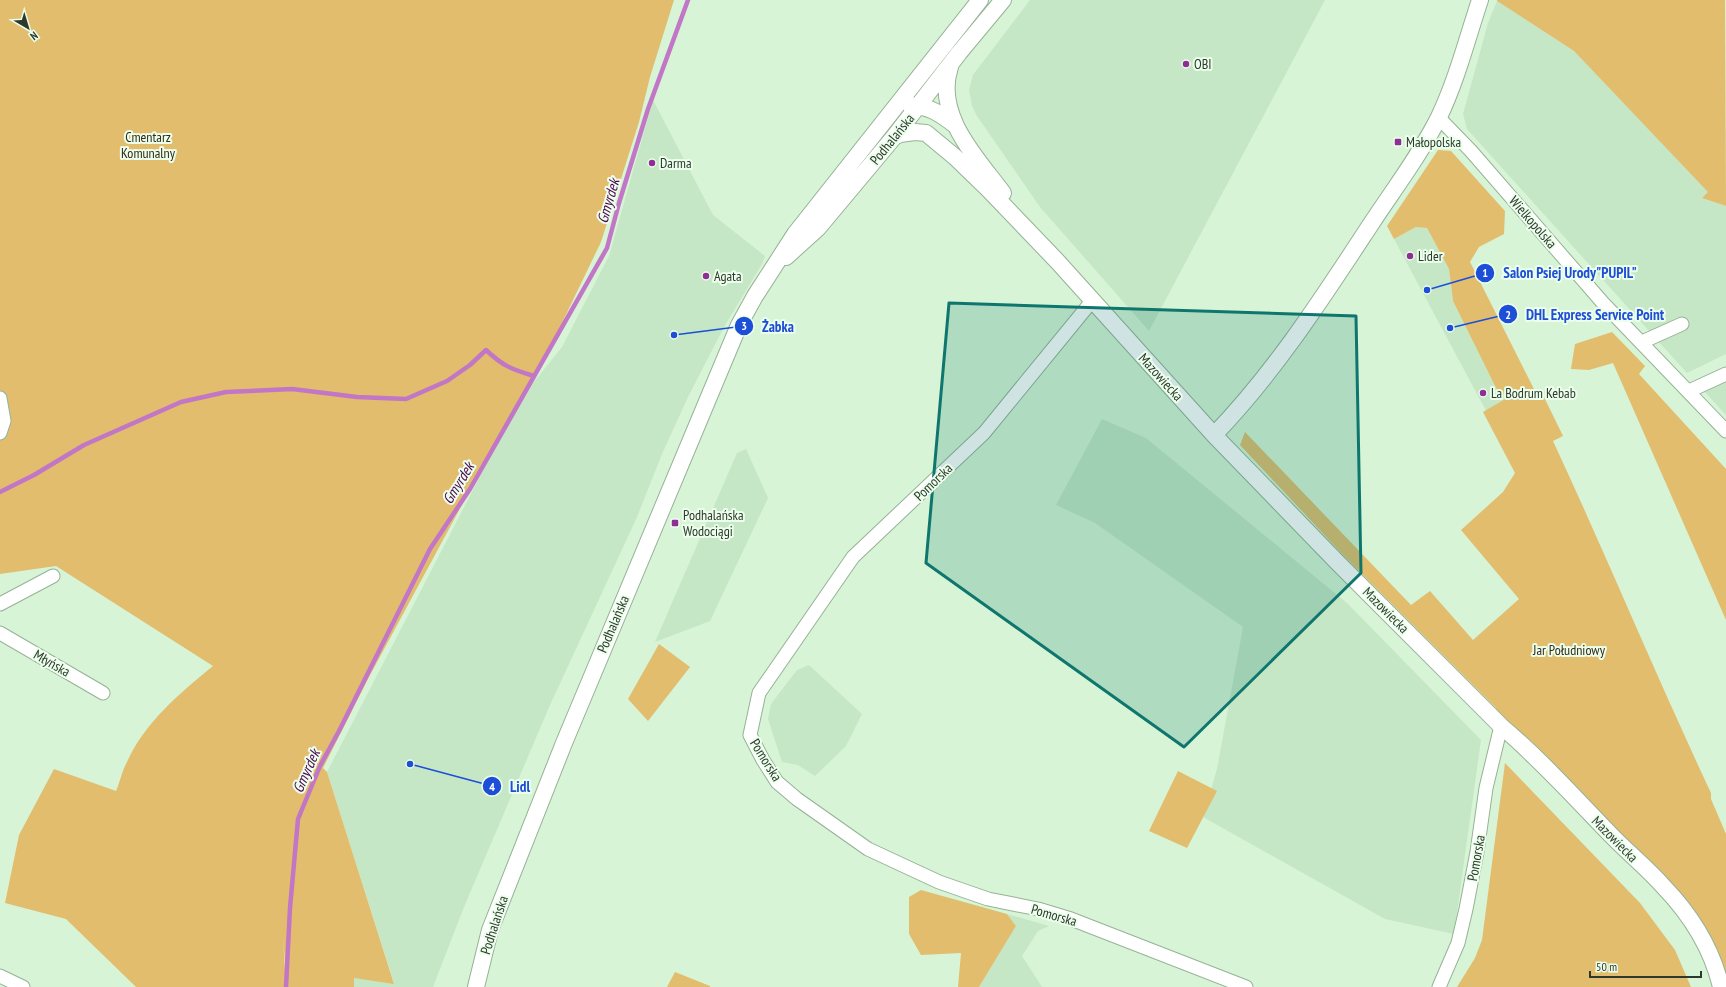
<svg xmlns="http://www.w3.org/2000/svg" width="1726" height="987" viewBox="0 0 1726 987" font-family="'PT Sans Narrow',sans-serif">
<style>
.built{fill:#c5e7c5}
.green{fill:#e2bd6e}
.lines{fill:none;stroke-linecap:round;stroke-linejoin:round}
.stream{stroke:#c176c6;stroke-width:4.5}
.minor-casing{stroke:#96b296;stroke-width:15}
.tertiary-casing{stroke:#96b296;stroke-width:18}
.minor{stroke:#fff;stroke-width:13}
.tertiary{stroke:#fff;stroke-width:16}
.marked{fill:#0f766e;fill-opacity:0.2;stroke:#0f766e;stroke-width:3;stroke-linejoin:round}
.poi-dot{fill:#8e2e96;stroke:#ecfeec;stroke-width:1.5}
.labels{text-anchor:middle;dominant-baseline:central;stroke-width:4;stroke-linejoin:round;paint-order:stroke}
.poi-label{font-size:14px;fill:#2d392d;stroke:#ecfeec;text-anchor:start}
.park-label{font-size:14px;fill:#332a17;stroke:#ecfeec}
.street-label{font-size:14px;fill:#2d392d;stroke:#ecfeec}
.water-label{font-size:15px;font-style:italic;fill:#4e0454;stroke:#ecfeec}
.leader{fill:none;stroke:#1d4ed8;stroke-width:1.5}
.callout-dot{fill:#1d4ed8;stroke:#ecfeec;stroke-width:1.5}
.mark-label{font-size:12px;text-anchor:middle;font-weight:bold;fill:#fff}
.callout-label{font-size:15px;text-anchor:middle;font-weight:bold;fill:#1d4ed8;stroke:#ecfeec;stroke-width:4;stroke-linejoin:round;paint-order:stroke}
</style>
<rect width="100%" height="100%" fill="#d7f4d6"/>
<path class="built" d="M 1030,0 L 1325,0 L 1149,331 L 1040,207 L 977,116 L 972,106 L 969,90 L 973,75 Z
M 1497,1 L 1574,51 L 1709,192 L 1702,198 L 1726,206 L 1726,354 L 1687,373 L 1467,129 L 1463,114 L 1488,23 Z
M 653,100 L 713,215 L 765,256 L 762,264 L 724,327 L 688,397 L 662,454 L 637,517 L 550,705 L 464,907 L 433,987 L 354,987 L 354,978 L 394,983 L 327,772 L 506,426 L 525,393 L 562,347 L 609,256 Z
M 1416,227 L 1427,228 L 1449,269 L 1453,301 L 1499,394 L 1505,395 L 1528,439 L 1513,461 L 1394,239 Z
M 1726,380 L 1726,415 L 1703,390 Z
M 1102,419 L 1146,438 L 1347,603 L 1481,740 L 1454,934 L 1385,919 L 1203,817 L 1217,769 L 1243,627 L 1095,523 L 1056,505 Z
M 746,449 L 768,498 L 710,621 L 655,642 L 737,453 Z
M 809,665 L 862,714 L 846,746 L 815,776 L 798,765 L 782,762 L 768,719 L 771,704 L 797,670 Z
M 1007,914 L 1049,926 L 1038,931 L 1022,956 L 1042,987 L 979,987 L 1016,926 Z"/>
<path class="green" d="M 0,0 L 674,0 L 650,77 L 639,122 L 601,242 L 560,327 L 510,416 L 369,677 L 323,768 L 327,772 L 394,984 L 354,978 L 354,987 L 287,987 L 283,937 L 286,987 L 136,987 L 66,919 L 5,903 L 19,835 L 54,769 L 116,791 C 120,782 122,771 127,762 C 145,722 180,693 213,666 L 56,566 L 0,574 Z
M 1497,0 L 1725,0 L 1726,206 L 1702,198 L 1708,192 L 1574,51 L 1497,1 Z
M 1438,150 L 1451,151 L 1505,211 L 1504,234 L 1479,247 L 1470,262 L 1538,397 L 1543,395 L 1563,436 L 1553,441 C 1607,557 1656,676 1711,793 L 1711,799 L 1726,834 L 1726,987 L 1700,935 L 1501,726 L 1496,708 L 1345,557 L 1240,445 L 1245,432 L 1411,605 L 1430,591 L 1473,640 L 1519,599 L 1461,530 L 1503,492 L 1515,473 L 1483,412 L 1507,398 L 1505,395 L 1499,394 L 1453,301 L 1449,269 L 1427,228 L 1416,227 L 1394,239 L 1387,226 Z
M 1612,332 L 1645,366 L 1639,374 L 1726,469 L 1726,620 L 1613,363 L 1589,370 L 1571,369 L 1575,344 Z
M 659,644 L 690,667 L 648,721 L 628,699 Z
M 1505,763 L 1640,903 L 1675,950 L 1691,987 L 1457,987 L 1475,958 L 1482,940 Z
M 1178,771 L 1217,791 L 1187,848 L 1149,831 Z
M 921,890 L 1007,914 L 1016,926 L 979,987 L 958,987 L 961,953 L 921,955 L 909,934 L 909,897 Z
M 675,972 L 710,986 L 710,987 L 667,987 Z"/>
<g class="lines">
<path class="stream" d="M 0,492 L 34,475 L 84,445 L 181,402 L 226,392 L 292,389 L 357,397 L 406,399 L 447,381 L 470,365 L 486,350 C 503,366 511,369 534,376
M 286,987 L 290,908 L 298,819 L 320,766 L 339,731 L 430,549 L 470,489 L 607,248 L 619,203 L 648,109 L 688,0"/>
<g class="minor-casing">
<path id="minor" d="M 1438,117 L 1471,151 L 1603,303 L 1726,431
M 1092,301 L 984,433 L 853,557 L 759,693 L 750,735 L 763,760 L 777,782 L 797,799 L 868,849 L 939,882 L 988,899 L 1038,909 L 1071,919 L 1246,987
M 1642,342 L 1682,324
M 1689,391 L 1726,374
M 0,398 L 4,421 L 0,433
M 0,604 L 53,576
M 0,633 L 103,693
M 0,976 L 23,987
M 1439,987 L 1458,943 L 1466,909 L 1477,852 L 1486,788 L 1501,726"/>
</g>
<g class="tertiary-casing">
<path id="tertiary" d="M 950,67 C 934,115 977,158 1003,193
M 910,105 C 931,107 939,113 955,125
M 894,137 L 900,134 L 915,132 L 926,133 L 955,157 L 988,189 L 1057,261 L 1214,435 L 1338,563 L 1501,726 C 1540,759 1574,797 1609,833 C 1626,851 1646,867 1663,886 C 1690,914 1712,949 1721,987
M 786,257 L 818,228 L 894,137 L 959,53 L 1003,0
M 1214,435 C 1275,372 1323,297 1371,224 C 1394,189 1420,155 1439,117 C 1457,79 1467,39 1480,0
M 476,987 L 490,930 L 564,743 L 739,325 L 755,296 L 795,234 L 980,0"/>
</g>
<use href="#minor" class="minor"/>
<use href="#tertiary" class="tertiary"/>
</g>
<path class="marked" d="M 949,303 L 1356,316 L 1361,573 L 1184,747 L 926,563 Z"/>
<g class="poi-dot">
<circle cx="1186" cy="64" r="4"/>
<rect x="1394" y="138" width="8" height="8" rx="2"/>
<circle cx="652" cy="163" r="4"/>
<circle cx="1410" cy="256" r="4"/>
<circle cx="706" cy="276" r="4"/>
<circle cx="1483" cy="393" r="4"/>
<rect x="671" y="519" width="8" height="8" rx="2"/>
</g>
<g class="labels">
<g class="poi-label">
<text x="1194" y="64">OBI</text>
<text x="1406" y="142">Małopolska</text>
<text x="660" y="163">Darma</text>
<text x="1418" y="256">Lider</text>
<text x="714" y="276">Agata</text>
<text x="1491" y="393">La Bodrum Kebab</text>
<text x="683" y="515">Podhalańska<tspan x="683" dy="16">Wodociągi</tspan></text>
</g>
<g class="park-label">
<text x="148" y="137">Cmentarz<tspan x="148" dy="16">Komunalny</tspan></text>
<text x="1569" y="650">Jar Południowy</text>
</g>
<g class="street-label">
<text transform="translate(892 139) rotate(-51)">Podhalańska</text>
<text transform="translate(1533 222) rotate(49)">Wielkopolska</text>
<text transform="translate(1161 377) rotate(48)">Mazowiecka</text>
<text transform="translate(933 482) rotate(-44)">Pomorska</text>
<text transform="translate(1386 610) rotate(45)">Mazowiecka</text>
<text transform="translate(613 624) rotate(-67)">Podhalańska</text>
<text transform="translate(52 663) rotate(30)">Młyńska</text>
<text transform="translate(766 760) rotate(58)">Pomorska</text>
<text transform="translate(1615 839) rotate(45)">Mazowiecka</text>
<text transform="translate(1476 858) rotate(-80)">Pomorska</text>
<text transform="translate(1054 915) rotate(16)">Pomorska</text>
<text transform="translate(494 925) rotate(-72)">Podhalańska</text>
</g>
<g class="water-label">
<text transform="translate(608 201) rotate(-74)">Gmyrdek</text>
<text transform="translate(458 483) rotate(-58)">Gmyrdek</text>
<text transform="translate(306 771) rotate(-66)">Gmyrdek</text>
</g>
</g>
<path class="leader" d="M1427 290L1485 273M1450 328L1508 314M674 335L744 326M410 764L492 786"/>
<g class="callout-dot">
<circle cx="1427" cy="290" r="4"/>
<circle cx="1450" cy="328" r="4"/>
<circle cx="674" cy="335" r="4"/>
<circle cx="410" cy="764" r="4"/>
<circle cx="1485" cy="273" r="10"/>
<circle cx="1508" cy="314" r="10"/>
<circle cx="744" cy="326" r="10"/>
<circle cx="492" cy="786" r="10"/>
</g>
<g class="mark-label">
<text x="1485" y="277">1</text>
<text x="1508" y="319">2</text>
<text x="744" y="330">3</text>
<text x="492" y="791">4</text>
</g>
<g class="callout-label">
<text x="1570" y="278">Salon Psiej Urody"PUPIL"</text>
<text x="1595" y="320">DHL Express Service Point</text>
<text x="778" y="332">Żabka</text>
<text x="520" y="792">Lidl</text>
</g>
<g transform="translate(28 28) rotate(142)" stroke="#ecfeec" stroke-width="3" paint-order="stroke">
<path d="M0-3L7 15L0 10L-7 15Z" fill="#2d392d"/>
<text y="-6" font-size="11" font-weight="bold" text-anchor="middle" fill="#2d392d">N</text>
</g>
<path d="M1590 971v6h111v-6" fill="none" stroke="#2d392d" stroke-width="2"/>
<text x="1596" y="971" font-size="12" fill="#2d392d" stroke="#ecfeec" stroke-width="3" paint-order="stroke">50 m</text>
</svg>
